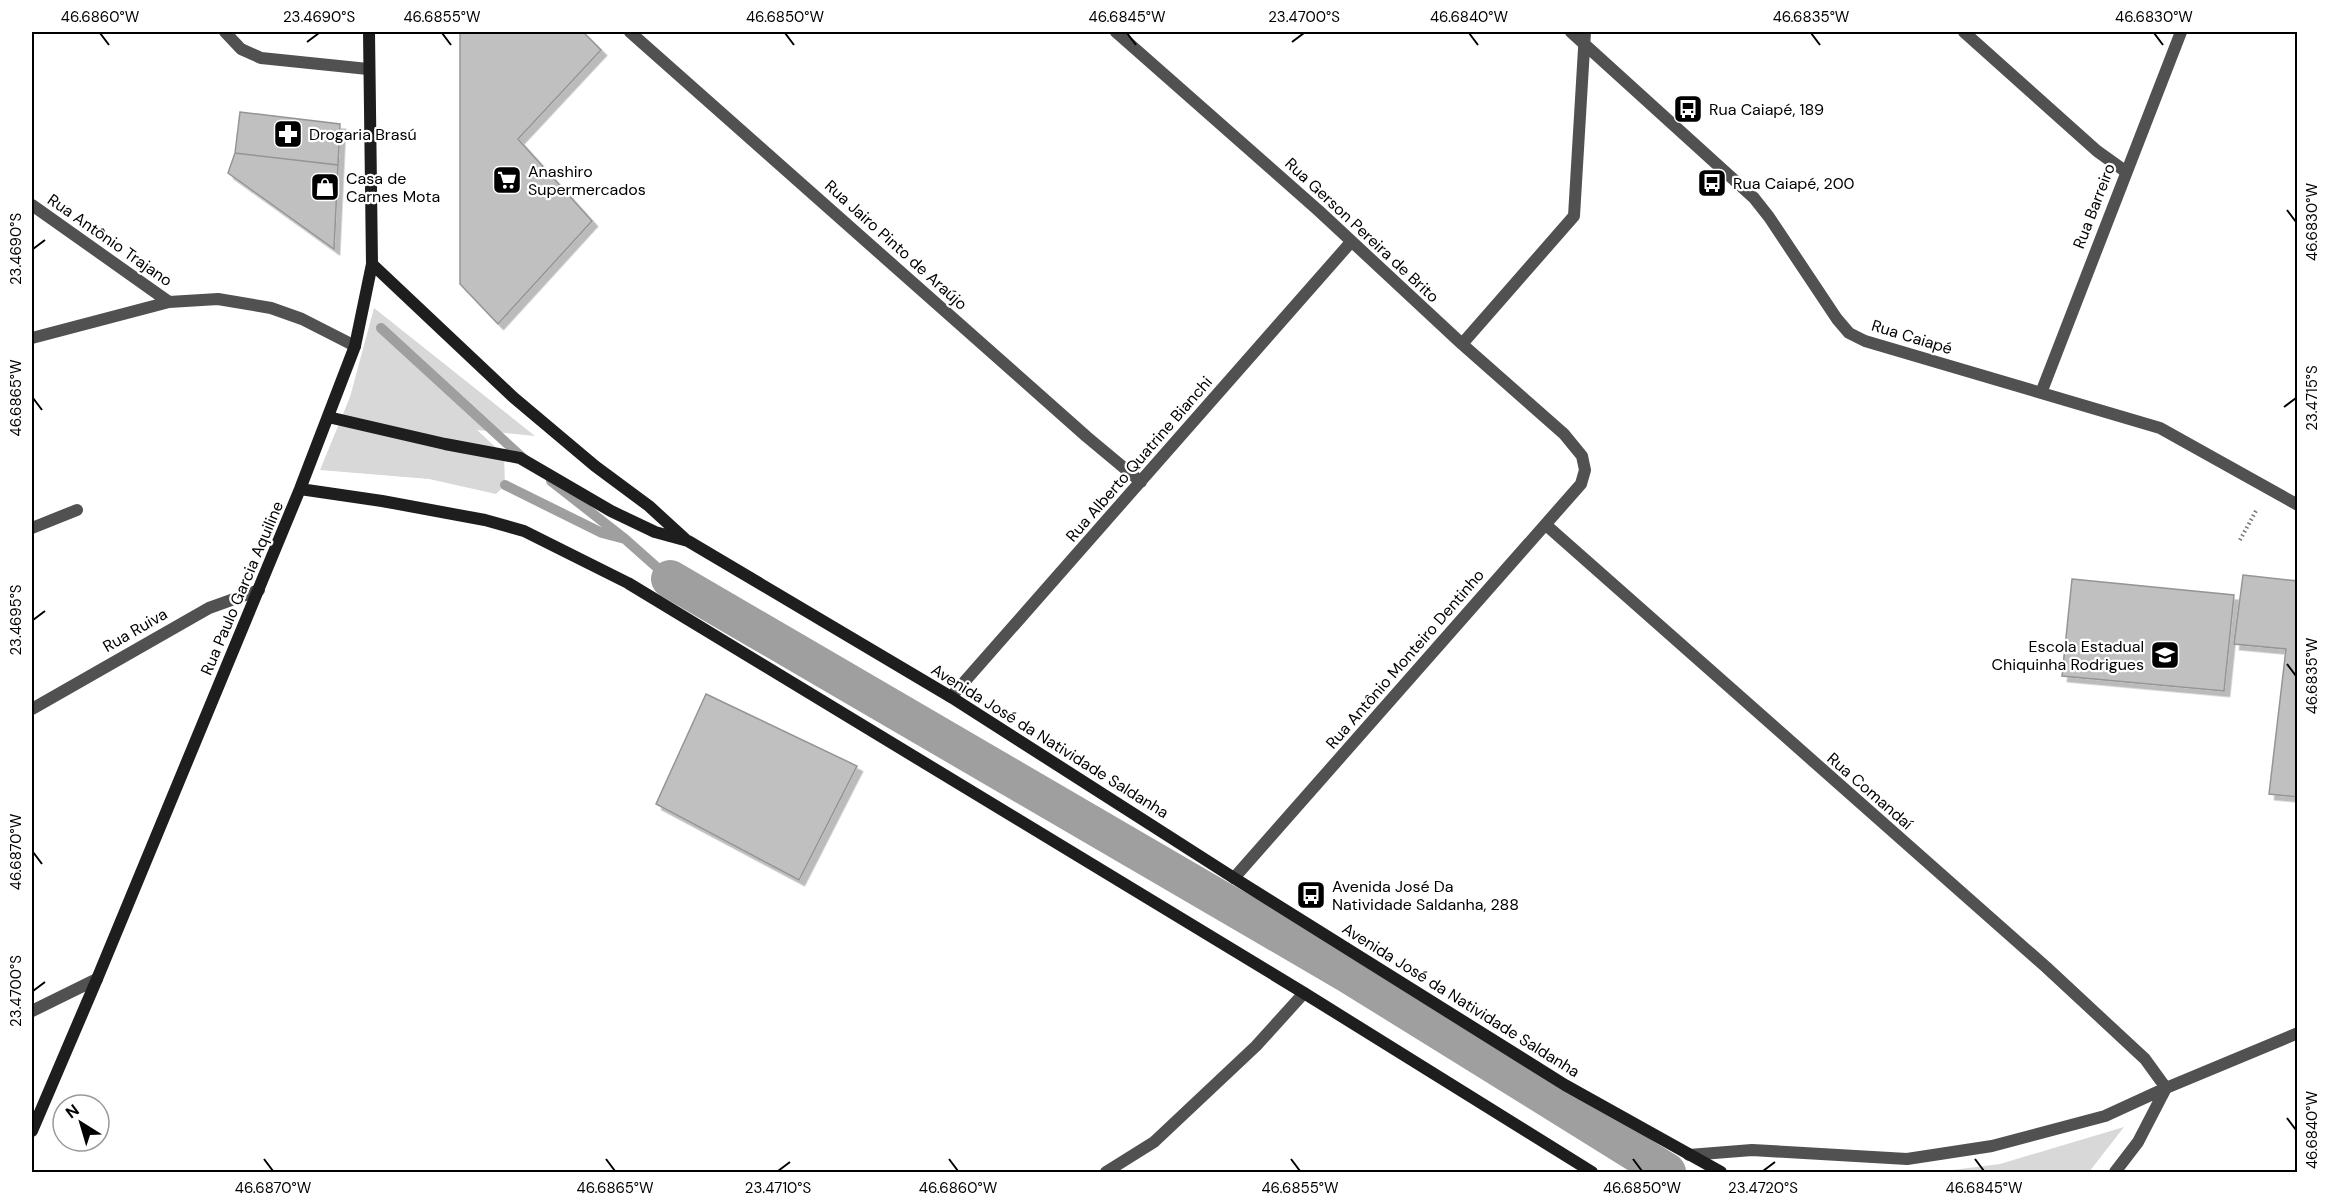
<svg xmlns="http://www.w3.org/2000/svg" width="2329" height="1204" viewBox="0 0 2329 1204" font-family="'DM Sans',sans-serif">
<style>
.green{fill:#d8d8d8}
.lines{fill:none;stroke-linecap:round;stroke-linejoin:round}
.stream{stroke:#9f9f9f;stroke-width:10}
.canal{stroke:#9f9f9f;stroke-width:38}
.building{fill:#c0c0c0;stroke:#959595;stroke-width:1.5;filter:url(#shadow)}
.path{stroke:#737373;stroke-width:4;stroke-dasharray:1.5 3;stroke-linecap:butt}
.lane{stroke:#515151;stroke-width:12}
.street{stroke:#515151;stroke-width:12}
.secondary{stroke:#1e1e1e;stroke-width:12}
.ticks{fill:none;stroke:#000;stroke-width:2}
.labels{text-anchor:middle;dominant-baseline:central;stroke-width:4.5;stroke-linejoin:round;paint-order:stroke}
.poi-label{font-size:16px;fill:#000;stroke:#fff;text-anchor:start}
.street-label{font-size:16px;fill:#000;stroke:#fff}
.neatline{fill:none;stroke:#000;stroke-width:2}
.ticks-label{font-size:15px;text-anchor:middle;fill:#000}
</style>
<defs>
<filter id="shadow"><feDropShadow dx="5.5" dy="5.5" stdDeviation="0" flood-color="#0004"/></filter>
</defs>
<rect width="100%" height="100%" fill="#fff"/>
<path class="green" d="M 374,308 L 535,436 L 477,430 L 504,455 L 505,485 L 496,494 L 429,479 L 320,470 L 350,397 Z
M 2124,1127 L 2089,1172 L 1937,1172 L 2000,1164 Z"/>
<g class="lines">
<path class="stream" d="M 381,328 L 525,460
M 551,481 L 625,539
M 505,485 L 602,533 L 625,539 L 670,579"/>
<path class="canal" d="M 670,579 L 1348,974 L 1667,1172"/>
</g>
<path class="building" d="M 460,32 L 583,32 L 601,50 L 518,139 L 592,221 L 498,324 L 460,284 Z
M 240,112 L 340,124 L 338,165 L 235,153 Z
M 235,153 L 338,165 L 334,249 L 228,173 Z
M 2243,575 L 2298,581 L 2298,797 L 2269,794 L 2286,649 L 2234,644 Z
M 2072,579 L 2234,595 L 2224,691 L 2062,676 Z
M 706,694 L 857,766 L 799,880 L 656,804 Z"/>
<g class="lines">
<path class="path" d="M 2240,540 L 2257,509"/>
<path class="lane" d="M 1106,1172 L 1154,1142 L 1256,1046 L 1304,993"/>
<path class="street" d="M 225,32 L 241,49 L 261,58 L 368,69
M 630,32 L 1087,437 L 1141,482
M 1116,32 L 1319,211 L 1462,344 L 1564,434 L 1582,456 L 1585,470 L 1581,484 L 1234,878
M 1571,32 L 1754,198 L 1769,217 L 1837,319 L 1849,333 L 1865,341 L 2160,428 L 2298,505
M 1964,32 L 2097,151 L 2125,171
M 32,205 L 169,302
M 32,338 L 169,302 L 218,299 L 271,308 L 302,319 L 355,346
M 1462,344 L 1574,216 L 1585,32
M 2041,393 L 2181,32
M 1546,525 L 2046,967 L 2145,1059 L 2166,1088
M 32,528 L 77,510
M 951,697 L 1351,242
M 32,709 L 209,608 L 259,590
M 32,1011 L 97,979
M 1689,1155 L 1752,1150 L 1907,1159 L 1992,1146 L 2105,1116 L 2166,1088 L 2298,1033
M 2115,1172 L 2138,1142 L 2166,1088"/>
<path class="secondary" d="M 372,264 L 513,397 L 595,466 L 649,506 L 685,539
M 328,417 L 445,444 L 520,458 L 611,511 L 655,532 L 688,541 L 951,697 L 1234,878 L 1565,1085 L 1721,1172
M 300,489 L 382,501 L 485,520 L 524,531 L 628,583 L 1304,993 L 1592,1172
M 32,1131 L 97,979 L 300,489 L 355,346 L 372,264 L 369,32"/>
</g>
<path class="ticks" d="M 100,33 L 109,45M 442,33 L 451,45M 785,33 L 794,45M 1127,33 L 1136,45M 1469,33 L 1478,45M 1811,33 L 1820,45M 2154,33 L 2163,45M 307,42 L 319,33M 1292,42 L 1304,33M 2287,210 L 2296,222M 33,249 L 45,240M 33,398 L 42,410M 2284,407 L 2296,398M 33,620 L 45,611M 2287,664 L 2296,676M 33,852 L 42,864M 33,991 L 45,982M 2287,1118 L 2296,1130M 264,1159 L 273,1171M 606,1159 L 615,1171M 949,1159 L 958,1171M 1291,1159 L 1300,1171M 1633,1159 L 1642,1171M 1975,1159 L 1984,1171M 778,1171 L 790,1162M 1763,1171 L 1775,1162"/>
<defs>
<g id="bus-square" transform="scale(1.5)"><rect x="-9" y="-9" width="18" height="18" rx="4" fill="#000" stroke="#fff"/><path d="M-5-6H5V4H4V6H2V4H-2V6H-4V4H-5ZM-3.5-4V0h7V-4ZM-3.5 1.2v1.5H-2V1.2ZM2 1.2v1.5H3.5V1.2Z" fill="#fff"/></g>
<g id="pharmacy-square" transform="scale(1.5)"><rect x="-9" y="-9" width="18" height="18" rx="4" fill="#000" stroke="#fff"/><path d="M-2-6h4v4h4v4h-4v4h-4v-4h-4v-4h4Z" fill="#fff"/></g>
<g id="supermarket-square" transform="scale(1.5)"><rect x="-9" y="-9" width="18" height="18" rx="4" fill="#000" stroke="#fff"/><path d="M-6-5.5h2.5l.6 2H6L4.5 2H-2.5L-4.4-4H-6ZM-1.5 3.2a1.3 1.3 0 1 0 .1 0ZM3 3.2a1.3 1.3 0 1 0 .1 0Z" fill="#fff"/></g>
<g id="shop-square" transform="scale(1.5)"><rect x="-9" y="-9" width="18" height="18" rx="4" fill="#000" stroke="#fff"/><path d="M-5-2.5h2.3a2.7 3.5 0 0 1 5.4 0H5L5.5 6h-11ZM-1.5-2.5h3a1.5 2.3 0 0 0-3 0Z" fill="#fff"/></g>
<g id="school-square" transform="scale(1.5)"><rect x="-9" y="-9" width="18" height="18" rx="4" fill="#000" stroke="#fff"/><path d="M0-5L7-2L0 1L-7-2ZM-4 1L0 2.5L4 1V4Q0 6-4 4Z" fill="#fff"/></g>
</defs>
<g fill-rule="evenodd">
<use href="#bus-square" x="1688" y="109"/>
<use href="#pharmacy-square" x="288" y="134"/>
<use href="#supermarket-square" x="507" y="180"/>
<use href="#bus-square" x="1712" y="183"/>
<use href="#shop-square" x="325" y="187"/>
<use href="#school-square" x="2165" y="655"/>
<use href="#bus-square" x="1311" y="895"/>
</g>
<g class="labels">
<g class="poi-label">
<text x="1709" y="109">Rua Caiapé, 189</text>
<text x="309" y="134">Drogaria Brasú</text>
<text x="528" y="171">Anashiro<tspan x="528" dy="18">Supermercados</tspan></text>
<text x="346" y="178">Casa de<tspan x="346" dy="18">Carnes Mota</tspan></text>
<text x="1733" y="183">Rua Caiapé, 200</text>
<text x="2144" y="646" text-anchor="end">Escola Estadual<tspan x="2144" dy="18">Chiquinha Rodrigues</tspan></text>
<text x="1332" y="886">Avenida José Da<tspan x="1332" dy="18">Natividade Saldanha, 288</tspan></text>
</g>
<g class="street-label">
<text transform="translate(2094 206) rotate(-69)">Rua Barreiro</text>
<text transform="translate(1362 230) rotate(43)">Rua Gerson Pereira de Brito</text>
<text transform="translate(110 240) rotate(35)">Rua Antônio Trajano</text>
<text transform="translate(896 245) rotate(42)">Rua Jairo Pinto de Araújo</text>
<text transform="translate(1912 337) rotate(17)">Rua Caiapé</text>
<text transform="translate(1139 459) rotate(-49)">Rua Alberto Quatrine Bianchi</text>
<text transform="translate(242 588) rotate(-67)">Rua Paulo Garcia Aquiline</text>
<text transform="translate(135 630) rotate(-30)">Rua Ruiva</text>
<text transform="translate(1405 659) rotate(-49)">Rua Antônio Monteiro Dentinho</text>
<text transform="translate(1050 741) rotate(32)">Avenida José da Natividade Saldanha</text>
<text transform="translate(1870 791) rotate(41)">Rua Comandaí</text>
<text transform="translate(1461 1000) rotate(32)">Avenida José da Natividade Saldanha</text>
</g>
</g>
<rect width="2329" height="1204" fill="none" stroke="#ffffff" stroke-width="66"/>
<g transform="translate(81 1123) rotate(323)"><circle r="28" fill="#ffffff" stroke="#999999" stroke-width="1.5"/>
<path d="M0-4.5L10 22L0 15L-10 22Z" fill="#000000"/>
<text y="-9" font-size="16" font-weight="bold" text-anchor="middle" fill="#000000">N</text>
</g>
<rect x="33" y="33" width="2263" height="1138" class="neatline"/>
<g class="ticks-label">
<text x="100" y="22">46.6860°W</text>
<text x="319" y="22">23.4690°S</text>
<text x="442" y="22">46.6855°W</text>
<text x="785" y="22">46.6850°W</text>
<text x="1127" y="22">46.6845°W</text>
<text x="1304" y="22">23.4700°S</text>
<text x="1469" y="22">46.6840°W</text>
<text x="1811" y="22">46.6835°W</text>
<text x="2154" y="22">46.6830°W</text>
<text transform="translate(2312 222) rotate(-90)" y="5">46.6830°W</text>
<text transform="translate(16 249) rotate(-90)" y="5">23.4690°S</text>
<text transform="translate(16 398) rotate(-90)" y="5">46.6865°W</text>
<text transform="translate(2312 398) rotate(-90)" y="5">23.4715°S</text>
<text transform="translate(16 620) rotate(-90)" y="5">23.4695°S</text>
<text transform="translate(2312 676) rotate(-90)" y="5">46.6835°W</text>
<text transform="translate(16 852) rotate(-90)" y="5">46.6870°W</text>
<text transform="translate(16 991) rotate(-90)" y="5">23.4700°S</text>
<text transform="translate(2312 1130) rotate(-90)" y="5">46.6840°W</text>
<text x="273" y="1193">46.6870°W</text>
<text x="615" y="1193">46.6865°W</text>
<text x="778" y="1193">23.4710°S</text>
<text x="958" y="1193">46.6860°W</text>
<text x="1300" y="1193">46.6855°W</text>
<text x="1642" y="1193">46.6850°W</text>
<text x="1763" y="1193">23.4720°S</text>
<text x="1984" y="1193">46.6845°W</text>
</g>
</svg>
